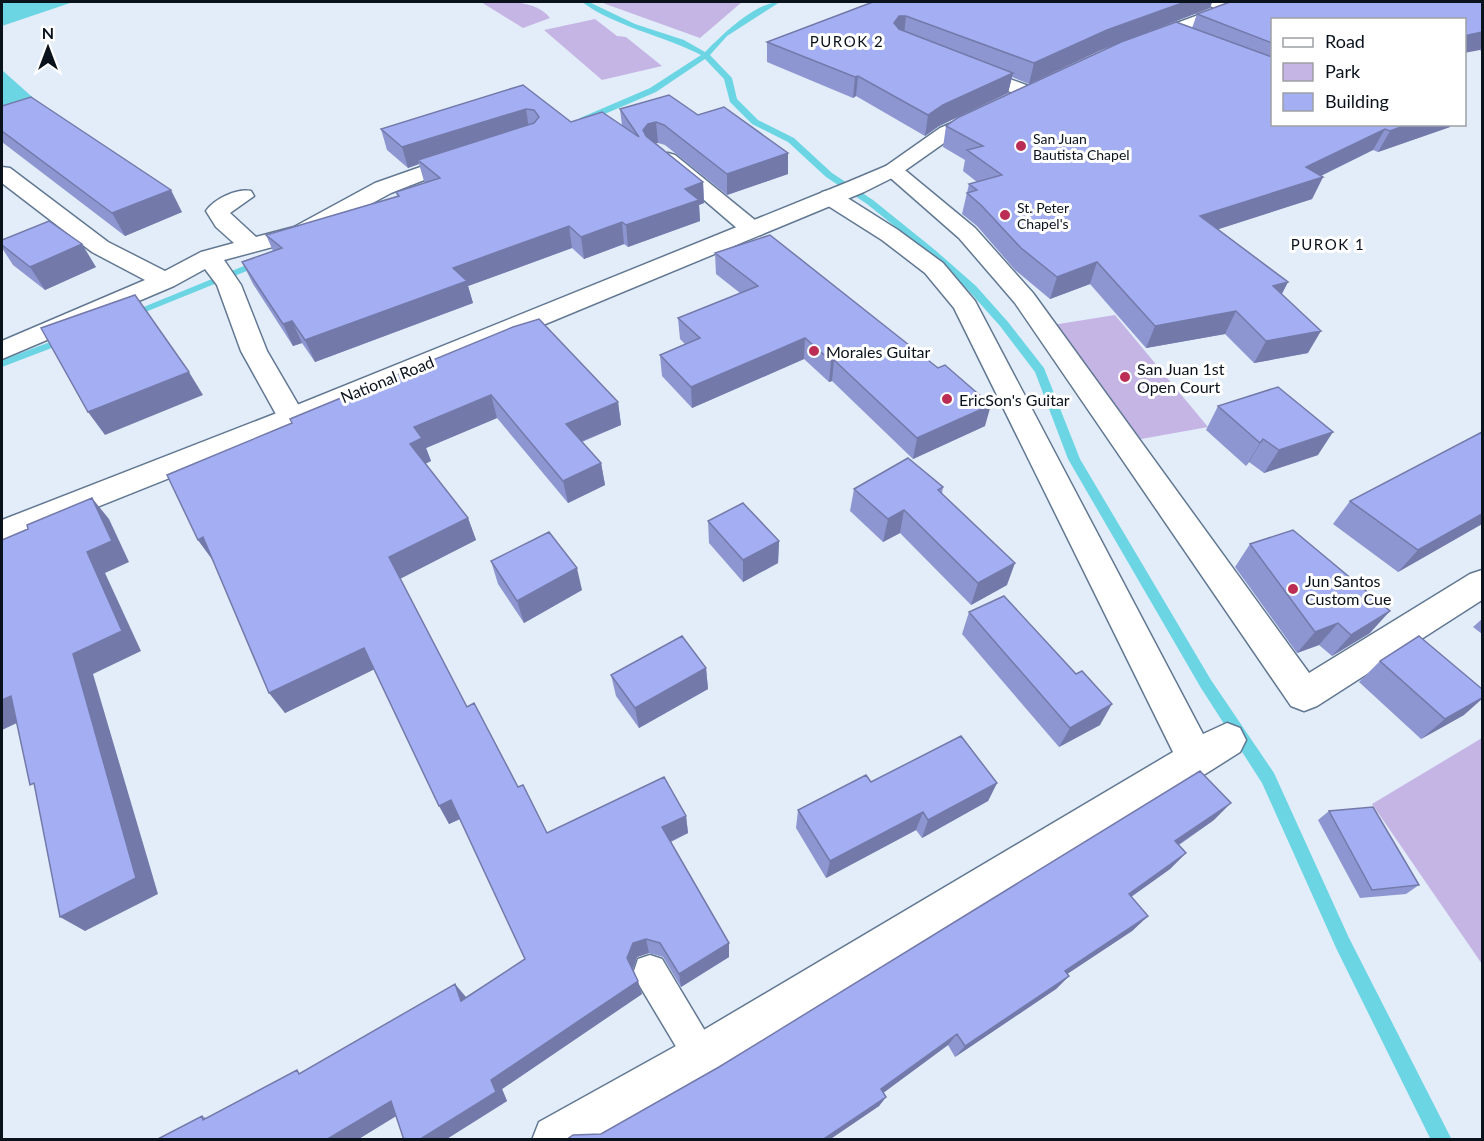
<svg xmlns="http://www.w3.org/2000/svg" width="1484" height="1141" viewBox="0 0 1484 1141" font-family="Lato,sans-serif">
<style>
.green{fill:#c5b5e5}
.water{fill:#6cd5e4}
.lines{fill:none;stroke-linecap:round;stroke-linejoin:round}
.stream{fill:#6cd5e4;fill-rule:evenodd}
.service-casing{stroke:#627892;stroke-width:3}
.minor-casing{stroke:#627892;stroke-width:3}
.secondary-casing{stroke:#627892;stroke-width:3}
.service{fill:#fff;fill-rule:evenodd}
.minor{fill:#fff;fill-rule:evenodd}
.secondary{fill:#fff;fill-rule:evenodd}
.wall{fill:#8d96d1}
.shaded-wall{fill:#737aaa}
.building{fill:#a4aff3;stroke:#737aaa;stroke-width:1.5}
.poi-dot{fill:#bc2d55;stroke:#fff;stroke-width:2}
.labels{text-anchor:middle;dominant-baseline:central;stroke-width:6;stroke-linejoin:round;paint-order:stroke}
.far-poi-label{font-size:14px;fill:#0a121c;stroke:#fff;text-anchor:start}
.far-neighbourhood-label{font-size:15px;letter-spacing:1.5px;fill:#0a121c;stroke:#fff}
.poi-label{font-size:16px;fill:#0a121c;stroke:#fff;text-anchor:start}
.street-label{font-size:16px;fill:#0a121c;stroke:#fff}
</style>
<rect width="100%" height="100%" fill="#e3edf9"/>
<path class="green" d="M 481,2 C 504,1 537,0 550,18 L 523,28 Z
M 600,2 L 742,2 L 700,38 Z
M 595,19 L 617,36 L 626,37 L 662,66 L 602,80 L 544,30 Z
M 1115,315 L 1208,427 L 1130,441 L 1046,326 Z
M 1482,738 L 1482,964 L 1372,804 Z"/>
<path class="water" d="M 2,2 L 73,2 L 2,26 Z
M 2,70 L 49,112 L 2,125 Z"/>
<g class="lines">
<path class="stream" d="M 582,2 L 589,2 L 635,24 L 684,40 L 705,52 C 722,35 755,2 780,2 L 727,36 L 710,55 L 732,78 L 737,99 L 758,120 L 794,138 L 832,173 L 873,200 L 935,250 L 976,286 L 1008,322 L 1044,368 L 1080,459 L 1211,680 L 1274,773 L 1349,938 L 1452,1140 L 1431,1140 L 1337,950 L 1262,783 L 1201,688 L 1068,459 L 1035,372 L 1000,326 L 968,290 L 929,254 L 867,204 L 826,177 L 788,142 L 752,124 L 730,102 L 724,79 L 705,59 L 656,92 L 586,122 L 580,122 L 580,118 L 650,88 L 701,55 C 664,36 614,26 582,2 Z
M 261,259 L 266,262 L 264,264 L 133,317 L 125,317 L 124,315 Z
M 66,336 L 71,339 L 70,341 L 2,367 L 2,360 Z"/>
<g class="service-casing">
<path id="service" d="M 650,955 L 662,959 L 714,1046 L 719,1058 L 714,1070 L 702,1075 L 690,1070 L 638,983 L 634,971 L 638,959 Z"/>
</g>
<g class="minor-casing">
<path id="minor" d="M 1204,2 L 1224,2 L 1239,11 L 1237,15 L 1225,15 Z
M 969,64 L 1037,89 L 1039,93 L 1030,99 L 1023,97 L 963,73 L 960,69 Z
M 463,152 L 470,154 L 473,158 L 470,162 L 391,193 L 310,237 L 224,260 L 241,285 L 267,351 L 306,418 L 302,425 L 292,428 L 282,425 L 241,351 L 217,285 L 205,269 L 174,286 L 2,359 L 2,341 L 145,280 L 92,252 L 2,183 L 2,167 L 10,168 L 108,242 L 165,271 L 201,252 L 234,243 L 216,227 L 206,211 C 214,199 237,188 251,191 L 254,196 L 230,213 L 256,237 L 294,227 L 375,183 Z
M 668,153 L 675,155 L 761,225 L 764,230 L 761,235 L 745,235 L 661,163 L 658,159 L 661,155 Z
M 893,164 L 900,166 L 975,228 L 1033,293 L 1309,673 L 1470,574 L 1482,570 L 1482,600 L 1317,706 L 1304,711 L 1291,706 L 1015,303 L 959,238 L 886,174 L 882,170 L 886,166 Z
M 830,190 L 838,192 L 898,230 L 943,263 L 975,301 L 1203,734 L 1227,723 L 1240,728 L 1246,740 L 1240,752 L 1210,771 L 719,1075 L 606,1140 L 532,1140 L 539,1122 L 685,1041 L 1173,752 L 954,308 L 925,273 L 882,240 L 822,202 L 819,197 L 822,192 Z"/>
</g>
<g class="secondary-casing">
<path id="secondary" d="M 1252,2 L 1280,2 L 1278,5 L 1223,18 L 1151,45 L 1139,45 L 1136,41 L 1139,37 L 1212,10 Z
M 986,108 L 996,114 L 993,118 L 954,136 L 900,174 L 864,192 L 302,425 L 2,545 L 2,520 L 282,411 L 848,182 L 886,166 L 940,128 Z"/>
</g>
<use href="#service" class="service"/>
<use href="#minor" class="minor"/>
<use href="#secondary" class="secondary"/>
</g>
<path class="wall" d="M 869,2 L 1212,2 L 1210,8 L 1140,35 L 1192,28 L 1197,14 L 1228,2 L 1227,2 L 1482,2 L 1482,52 L 1480,50 L 1272,20 L 1272,124 L 1450,127 L 1378,152 L 1373,150 L 1321,176 L 1323,177 L 1312,199 L 1218,229 L 1288,282 L 1282,294 L 1308,353 L 1254,363 L 1225,334 L 1146,348 L 1090,284 L 1050,299 L 1015,270 L 977,226 L 962,214 L 969,184 L 977,182 L 963,171 L 965,160 L 943,147 L 946,126 L 1119,43 L 1101,50 L 1029,84 L 1012,77 L 1008,93 L 939,126 L 925,136 L 856,96 L 853,98 L 767,62 L 767,42 L 871,2 Z
M 523,85 L 571,122 L 622,126 L 620,109 L 698,115 L 788,174 L 727,195 L 665,145 L 658,143 L 656,143 L 703,182 L 704,203 L 699,205 L 700,221 L 628,247 L 624,244 L 584,259 L 572,248 L 468,286 L 473,303 L 315,362 L 302,343 L 293,346 L 253,284 L 242,262 L 273,251 L 266,235 L 397,196 L 396,192 L 426,183 L 424,181 L 419,164 L 408,168 L 387,150 L 381,129 Z
M 2,106 L 182,212 L 125,236 L 2,142 Z
M 2,240 L 96,267 L 45,290 L 13,265 L 2,248 Z
M 715,253 L 985,426 L 913,459 L 832,381 L 829,382 L 804,359 L 692,408 L 662,376 L 660,355 L 685,344 L 680,339 L 678,318 L 740,293 L 716,274 Z
M 513,327 L 618,402 L 621,425 L 582,442 L 601,463 L 605,485 L 568,503 L 497,418 L 426,448 L 431,461 L 425,464 L 468,518 L 476,540 L 400,578 L 467,707 L 547,833 L 686,816 L 688,833 L 671,842 L 729,943 L 729,957 L 681,987 L 663,957 L 649,953 L 637,957 L 633,970 L 642,994 L 502,1089 L 507,1101 L 445,1140 L 404,1140 L 396,1116 L 357,1140 L 156,1140 L 202,1116 L 206,1118 L 302,1072 L 466,997 L 525,959 L 460,819 L 449,824 L 374,669 L 285,713 L 213,560 L 198,540 L 292,423 Z
M 1218,406 L 1318,455 L 1264,473 L 1249,462 L 1246,466 L 1206,430 Z
M 943,487 L 942,494 L 1007,585 L 971,605 L 900,533 L 883,542 L 850,511 L 854,489 Z
M 1350,501 L 1482,524 L 1398,572 L 1333,524 Z
M 708,521 L 779,541 L 778,563 L 743,582 L 709,543 Z
M 1250,544 L 1370,633 L 1332,656 L 1319,645 L 1297,653 L 1235,567 Z
M 491,561 L 582,590 L 524,623 L 498,584 Z
M 969,612 L 1076,674 L 1100,725 L 1059,747 L 962,634 Z
M 1482,619 L 1482,634 L 1473,627 Z
M 1380,661 L 1464,715 L 1421,739 L 1359,682 Z
M 706,668 L 708,689 L 639,728 L 616,696 L 611,675 Z
M 871,782 L 997,783 L 988,801 L 922,838 L 916,830 L 826,878 L 796,828 L 798,810 Z
M 1329,811 L 1419,885 L 1406,894 L 1360,898 L 1318,820 Z
M 1214,820 L 1179,845 L 1186,853 L 1170,869 L 1131,897 L 1148,916 L 1132,931 L 1067,974 L 1069,976 L 1056,989 L 955,1057 L 948,1045 L 883,1093 L 886,1097 L 879,1106 L 829,1140 L 566,1140 L 601,1134 Z"/>
<path class="shaded-wall" d="M 1185,2 L 1212,2 L 1210,8 L 1101,50 L 1029,84 L 1034,63 L 1107,30 Z
M 899,16 L 906,16 L 904,35 L 894,23 Z
M 1482,32 L 1482,45 L 1480,50 L 1464,53 L 1464,36 Z
M 1013,73 L 1008,93 L 939,126 L 925,136 L 928,115 L 943,105 Z
M 858,76 L 856,96 L 853,98 L 855,77 Z
M 526,109 L 529,129 L 418,160 L 419,164 L 408,168 L 402,147 Z
M 656,122 L 658,143 L 649,145 L 643,130 L 648,124 Z
M 1409,124 L 1451,124 L 1450,127 L 1378,152 L 1390,131 Z
M 1385,129 L 1373,150 L 1312,180 L 1323,177 L 1312,199 L 1191,238 L 1200,216 L 1306,167 Z
M 788,153 L 788,174 L 727,195 L 727,174 Z
M 703,182 L 704,203 L 699,205 L 700,221 L 628,247 L 626,225 L 685,189 Z
M 171,190 L 182,212 L 125,236 L 112,213 Z
M 622,222 L 624,244 L 584,259 L 581,237 Z
M 569,226 L 572,248 L 468,286 L 473,303 L 315,362 L 305,340 L 453,268 Z
M 82,244 L 96,267 L 45,290 L 30,267 Z
M 1097,262 L 1090,284 L 1050,299 L 1057,277 Z
M 1288,282 L 1276,304 L 1273,286 Z
M 1236,311 L 1225,334 L 1146,348 L 1155,326 Z
M 292,321 L 302,343 L 293,346 L 283,324 Z
M 1321,331 L 1308,353 L 1254,363 L 1266,341 Z
M 805,338 L 804,359 L 692,408 L 691,387 Z
M 834,360 L 832,381 L 829,382 L 831,361 Z
M 189,372 L 203,395 L 105,435 L 88,412 Z
M 491,395 L 497,418 L 426,448 L 431,461 L 418,467 L 410,444 L 414,427 Z
M 618,402 L 621,425 L 570,446 L 566,424 Z
M 991,405 L 985,426 L 913,459 L 917,438 Z
M 1333,432 L 1318,455 L 1264,473 L 1279,450 Z
M 1263,439 L 1249,462 L 1246,466 L 1260,443 Z
M 601,463 L 605,485 L 568,503 L 563,481 Z
M 92,498 L 109,519 L 129,562 L 105,573 L 141,651 L 93,674 L 158,894 L 85,931 L 60,917 L 73,654 Z
M 904,510 L 900,533 L 883,542 L 888,519 Z
M 1482,514 L 1482,524 L 1398,572 L 1418,550 Z
M 468,518 L 476,540 L 400,579 L 389,557 Z
M 203,537 L 214,562 L 198,540 Z
M 779,541 L 778,563 L 743,582 L 743,560 Z
M 1015,563 L 1007,585 L 971,605 L 978,583 Z
M 577,568 L 582,590 L 524,623 L 517,601 Z
M 1390,611 L 1370,633 L 1332,656 L 1351,635 Z
M 1338,623 L 1319,645 L 1297,653 L 1315,632 Z
M 364,648 L 375,669 L 285,713 L 269,693 Z
M 706,668 L 708,689 L 639,728 L 635,708 Z
M 11,696 L 34,715 L 2,730 L 2,700 Z
M 1482,698 L 1482,699 L 1464,715 L 1421,739 L 1445,719 Z
M 1112,704 L 1100,725 L 1059,747 L 1070,728 Z
M 997,783 L 988,801 L 922,838 L 928,820 Z
M 451,800 L 462,818 L 449,824 L 439,806 Z
M 1231,803 L 1214,820 L 1159,858 L 1175,841 Z
M 923,812 L 916,830 L 826,878 L 830,861 Z
M 686,816 L 688,833 L 665,844 L 662,827 Z
M 1186,853 L 1170,869 L 1114,909 L 1129,894 Z
M 1148,916 L 1132,931 L 1052,984 L 1065,971 Z
M 646,939 L 649,953 L 637,957 L 632,972 L 627,958 L 633,943 Z
M 729,943 L 729,957 L 681,987 L 679,974 Z
M 1069,976 L 1056,989 L 955,1057 L 965,1046 Z
M 638,981 L 642,994 L 502,1089 L 507,1101 L 445,1140 L 419,1140 L 491,1080 Z
M 455,984 L 466,997 L 461,1001 Z
M 957,1034 L 948,1045 L 875,1099 L 881,1089 Z
M 886,1097 L 879,1106 L 829,1140 L 822,1140 Z
M 391,1101 L 406,1110 L 357,1140 L 326,1140 Z"/>
<path class="building" d="M 873,2 L 1185,2 L 1107,30 L 1034,63 L 906,16 L 899,16 L 894,23 L 899,29 L 1013,73 L 943,105 L 928,115 L 858,76 L 855,77 L 767,42 Z
M 1230,2 L 1482,2 L 1482,32 L 1464,36 L 1464,20 L 1272,20 L 1272,43 L 1197,14 Z
M 1176,22 L 1272,57 L 1272,124 L 1409,124 L 1390,131 L 1385,129 L 1306,167 L 1323,177 L 1200,216 L 1288,282 L 1273,286 L 1321,331 L 1266,341 L 1236,311 L 1155,326 L 1097,262 L 1057,277 L 1021,248 L 981,205 L 967,193 L 977,190 L 969,184 L 1002,175 L 967,150 L 983,146 L 946,126 L 959,117 L 1121,42 Z
M 523,85 L 571,122 L 602,112 L 639,137 L 620,109 L 669,95 L 698,115 L 724,107 L 788,153 L 727,174 L 664,125 L 656,122 L 648,124 L 643,130 L 646,136 L 703,182 L 685,189 L 699,200 L 626,225 L 622,222 L 581,237 L 569,226 L 453,268 L 467,281 L 305,340 L 292,321 L 283,324 L 242,262 L 282,248 L 266,235 L 399,196 L 396,192 L 440,178 L 418,160 L 534,123 L 539,117 L 534,110 L 526,109 L 402,147 L 381,129 Z
M 31,97 L 171,190 L 112,213 L 2,131 L 2,106 Z
M 49,221 L 82,244 L 30,267 L 2,245 L 2,240 Z
M 770,235 L 938,368 L 945,365 L 991,405 L 917,438 L 834,360 L 831,361 L 805,338 L 691,387 L 660,355 L 700,338 L 678,318 L 758,286 L 715,253 Z
M 135,295 L 189,372 L 88,412 L 41,328 Z
M 539,319 L 618,402 L 566,424 L 601,463 L 563,481 L 491,395 L 414,427 L 422,438 L 410,444 L 468,518 L 389,557 L 467,707 L 474,703 L 518,787 L 523,785 L 547,833 L 664,777 L 686,816 L 662,827 L 729,943 L 679,974 L 660,943 L 646,939 L 633,943 L 627,958 L 638,981 L 491,1080 L 496,1092 L 419,1140 L 404,1140 L 391,1101 L 326,1140 L 156,1140 L 202,1116 L 203,1120 L 297,1070 L 299,1074 L 455,984 L 461,1001 L 525,959 L 451,800 L 439,806 L 364,648 L 269,693 L 203,537 L 198,540 L 167,475 L 292,423 L 290,419 L 513,327 Z
M 1278,387 L 1333,432 L 1279,450 L 1263,439 L 1260,443 L 1218,406 Z
M 1482,432 L 1482,514 L 1418,550 L 1350,501 Z
M 908,458 L 943,487 L 938,490 L 1015,563 L 978,583 L 904,510 L 888,519 L 854,489 Z
M 92,498 L 112,541 L 87,552 L 122,631 L 73,654 L 136,878 L 60,917 L 34,783 L 30,785 L 11,696 L 2,700 L 2,540 L 28,529 L 27,525 Z
M 743,503 L 779,541 L 743,560 L 708,521 Z
M 1293,530 L 1390,611 L 1351,635 L 1338,623 L 1315,632 L 1250,544 Z
M 549,532 L 577,568 L 517,601 L 491,561 Z
M 1004,596 L 1076,674 L 1082,671 L 1112,704 L 1070,728 L 969,612 Z
M 682,636 L 706,668 L 635,708 L 611,675 Z
M 1419,636 L 1482,689 L 1482,698 L 1445,719 L 1380,661 Z
M 961,736 L 997,783 L 928,820 L 923,812 L 830,861 L 798,810 L 866,775 L 871,782 Z
M 1200,771 L 1231,803 L 1175,841 L 1186,853 L 1129,894 L 1148,916 L 1065,971 L 1069,976 L 965,1046 L 957,1034 L 881,1089 L 886,1097 L 822,1140 L 566,1140 L 573,1135 L 601,1134 L 719,1067 Z
M 1373,807 L 1419,885 L 1372,890 L 1329,811 Z"/>
<g class="poi-dot">
<circle cx="1021" cy="146" r="6"/>
<circle cx="1005" cy="215" r="6"/>
<circle cx="814" cy="351" r="6"/>
<circle cx="1125" cy="377" r="6"/>
<circle cx="947" cy="399" r="6"/>
<circle cx="1293" cy="589" r="6"/>
</g>
<g class="labels">
<g class="far-poi-label">
<text x="1033" y="138">San Juan<tspan x="1033" dy="16">Bautista Chapel</tspan></text>
<text x="1017" y="207">St. Peter<tspan x="1017" dy="16">Chapel's</tspan></text>
</g>
<g class="far-neighbourhood-label">
<text x="847" y="41">PUROK 2</text>
<text x="1328" y="244">PUROK 1</text>
</g>
<g class="poi-label">
<text x="826" y="351">Morales Guitar</text>
<text x="1137" y="368">San Juan 1st<tspan x="1137" dy="18">Open Court</tspan></text>
<text x="959" y="399">EricSon's Guitar</text>
<text x="1305" y="580">Jun Santos<tspan x="1305" dy="18">Custom Cue</tspan></text>
</g>
<g class="street-label">
<text transform="translate(387 379) rotate(-22)">National Road</text>
</g>
</g>
<rect width="1484" height="1141" fill="none" stroke="#0a121c" stroke-width="6"/>
<rect x="1271" y="18" width="195" height="108" fill="#ffffff" stroke="#9da0a4" stroke-width="1.5"/>
<rect x="1283" y="38" width="30" height="9" fill="#ffffff" stroke="#9da0a4" stroke-width="1.5"/>
<text x="1325" y="48" font-size="18" fill="#0a121c">Road</text>
<rect x="1283" y="63" width="30" height="18" fill="#c5b5e5" stroke="#9da0a4" stroke-width="1.5"/>
<text x="1325" y="78" font-size="18" fill="#0a121c">Park</text>
<rect x="1283" y="93" width="30" height="18" fill="#a4aff3" stroke="#9da0a4" stroke-width="1.5"/>
<text x="1325" y="108" font-size="18" fill="#0a121c">Building</text>
<g transform="translate(48 48)" stroke="#ffffff" stroke-width="4.5" paint-order="stroke">
<path d="M0-4.5L10 22L0 15L-10 22Z" fill="#0a121c"/>
<text y="-9" font-size="16" font-weight="bold" text-anchor="middle" fill="#0a121c">N</text>
</g>
</svg>
